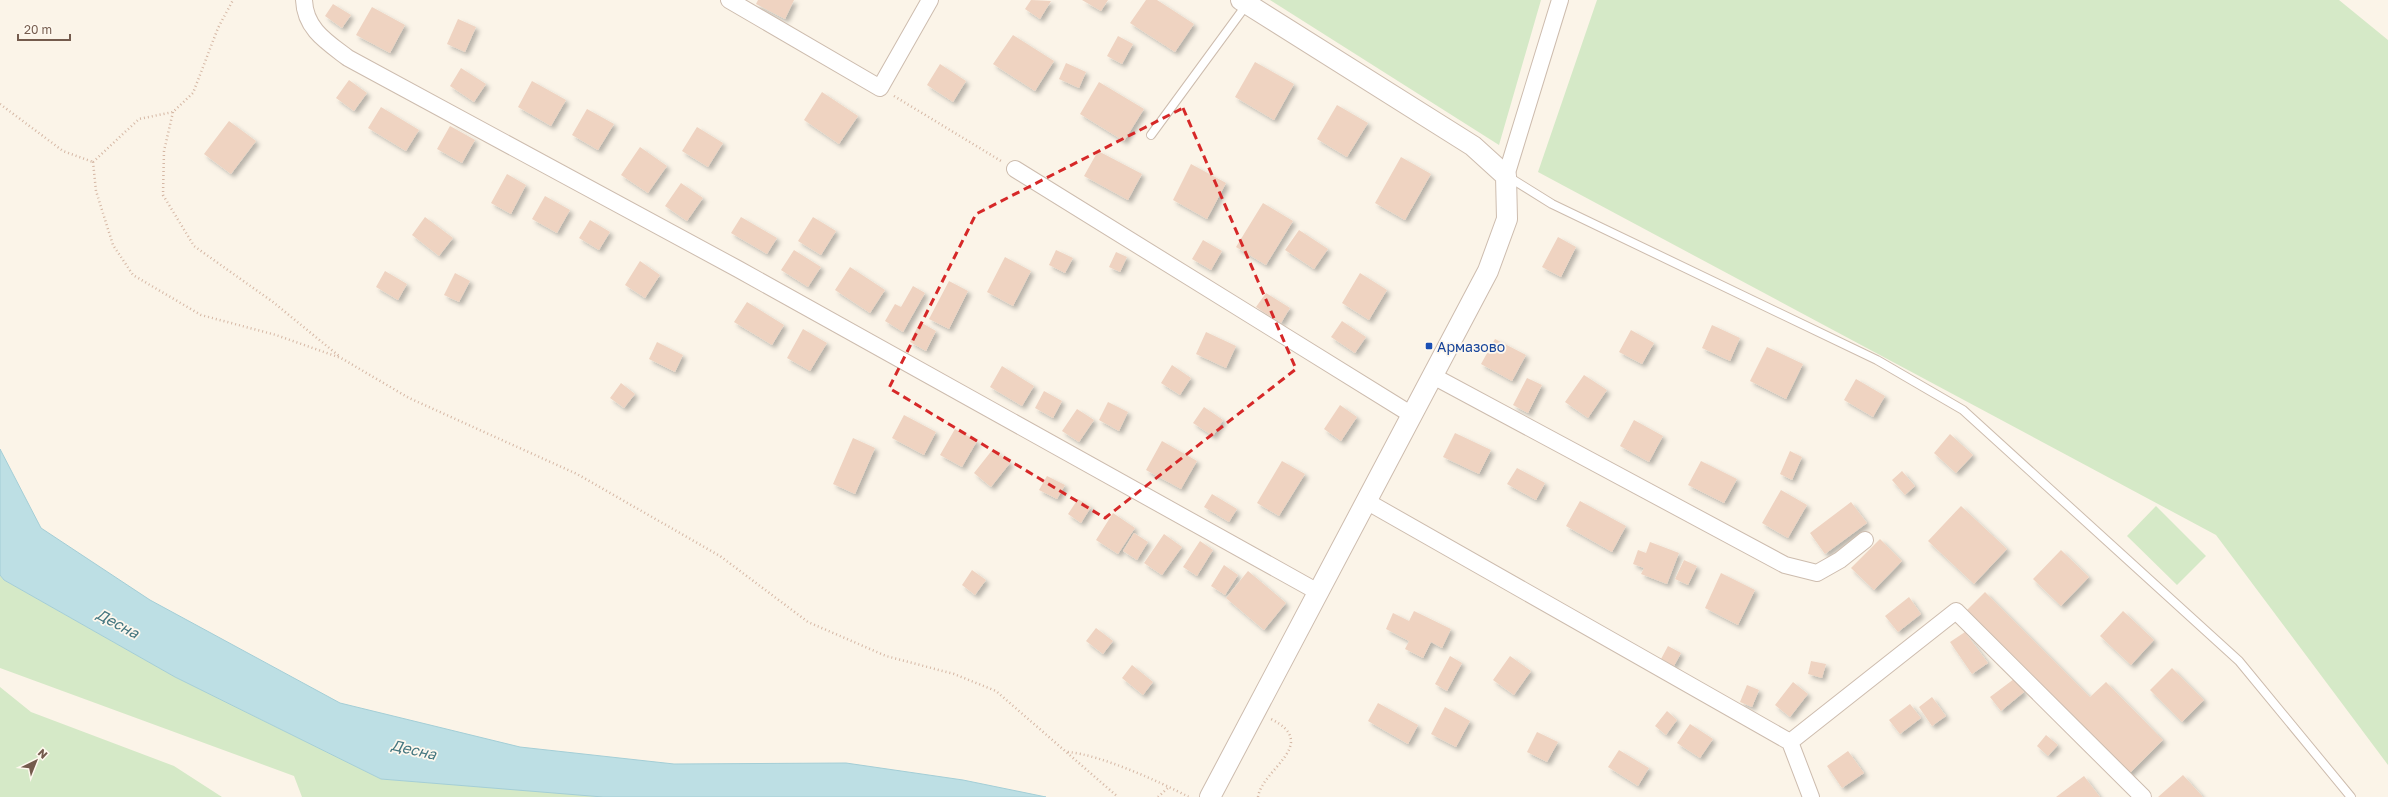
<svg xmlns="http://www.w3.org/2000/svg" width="2388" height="797" viewBox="0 0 2388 797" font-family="'Golos Text',sans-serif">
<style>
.green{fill:#d5e9c7}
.water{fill:#bddfe4;stroke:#a4ced6}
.building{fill:#efd3c1;filter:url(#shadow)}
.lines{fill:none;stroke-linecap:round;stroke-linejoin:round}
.service-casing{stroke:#cdbcae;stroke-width:10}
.minor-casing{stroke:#cdbcae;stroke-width:18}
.tertiary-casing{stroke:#cdbcae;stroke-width:22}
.path{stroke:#d5b7a4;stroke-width:2.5;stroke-dasharray:1 3;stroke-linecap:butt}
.service{stroke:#fff;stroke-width:8}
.minor{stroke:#fff;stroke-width:16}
.tertiary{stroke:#fff;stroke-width:20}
.marked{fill:none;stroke:#d62828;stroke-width:3;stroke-dasharray:8 5;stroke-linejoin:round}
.transit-dot{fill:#1a4fb4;stroke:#fef8ee;stroke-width:1.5}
.labels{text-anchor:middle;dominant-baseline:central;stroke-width:3.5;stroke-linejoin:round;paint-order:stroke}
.transit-label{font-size:14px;fill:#164399;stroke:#fef8ee;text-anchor:start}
.water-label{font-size:15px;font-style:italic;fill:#44767f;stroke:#fef8ee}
</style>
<defs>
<filter id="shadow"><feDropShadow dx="3.5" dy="3.5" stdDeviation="2" flood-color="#0004"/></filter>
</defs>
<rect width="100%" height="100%" fill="#fbf4e8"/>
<path class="green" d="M 1270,0 L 1541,0 L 1499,145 Z
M 1597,0 L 2339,0 L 2388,40 L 2388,765 L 2216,535 L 1538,172 Z
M 2156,506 L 2206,556 L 2177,585 L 2127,536 Z
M 0,575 L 4,580 L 175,677 L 381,779 L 633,797 L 302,797 L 294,776 L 0,668 Z
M 0,687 L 31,712 L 174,766 L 222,797 L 0,797 Z"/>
<path class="water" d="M 0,449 L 41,528 L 150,600 L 340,703 L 520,747 L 674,764 L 846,763 L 963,780 L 1046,797 L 603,797 L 381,779 L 175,677 L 4,580 L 0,575 Z"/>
<path class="building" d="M 758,0 L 794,0 L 785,19 L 756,4 Z
M 1031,0 L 1051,1 L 1040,19 L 1025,9 Z
M 1082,0 L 1108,0 L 1101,11 Z
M 1146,0 L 1157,0 L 1194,24 L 1175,52 L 1130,23 Z
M 333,4 L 351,15 L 342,28 L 325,16 Z
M 372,7 L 405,25 L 390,53 L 356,35 Z
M 458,19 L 476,27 L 465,52 L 447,44 Z
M 1013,35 L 1054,61 L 1035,91 L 993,64 Z
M 1118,36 L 1133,44 L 1122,64 L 1107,56 Z
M 1255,62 L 1294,84 L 1274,120 L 1235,97 Z
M 1066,63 L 1086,72 L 1079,88 L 1059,79 Z
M 940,64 L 966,81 L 953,102 L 927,85 Z
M 461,68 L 486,84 L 474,102 L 450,86 Z
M 349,80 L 367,93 L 354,111 L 336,98 Z
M 532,81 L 566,100 L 551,126 L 518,107 Z
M 1099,82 L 1144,109 L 1124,141 L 1080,114 Z
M 822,92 L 858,116 L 839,144 L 804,120 Z
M 1337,105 L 1368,123 L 1347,157 L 1317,139 Z
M 381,107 L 419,130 L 406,151 L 368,128 Z
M 587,109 L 614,124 L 598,150 L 572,135 Z
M 229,121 L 256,141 L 231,174 L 204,154 Z
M 450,126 L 475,140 L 462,163 L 437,149 Z
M 697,127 L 723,143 L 708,167 L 682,151 Z
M 640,147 L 667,166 L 648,193 L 621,175 Z
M 1098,151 L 1142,174 L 1128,200 L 1084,176 Z
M 1401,157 L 1431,174 L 1405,220 L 1375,203 Z
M 1191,164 L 1226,183 L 1207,219 L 1173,200 Z
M 507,174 L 526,185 L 511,214 L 491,203 Z
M 681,183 L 703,198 L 687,221 L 665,206 Z
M 545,196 L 570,210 L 557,233 L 532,219 Z
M 1263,203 L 1293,221 L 1266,265 L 1236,247 Z
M 425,217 L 453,238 L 439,256 L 412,235 Z
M 741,217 L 777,238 L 767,254 L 731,233 Z
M 813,217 L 836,231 L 821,255 L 798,241 Z
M 590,220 L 610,232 L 599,250 L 579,238 Z
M 1299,230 L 1328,249 L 1314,269 L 1285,250 Z
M 1558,237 L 1576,247 L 1561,277 L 1542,267 Z
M 1203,240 L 1222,251 L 1211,270 L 1192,259 Z
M 794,250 L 821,267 L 808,287 L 781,270 Z
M 1056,250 L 1073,258 L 1065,273 L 1049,265 Z
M 1116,252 L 1127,257 L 1120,272 L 1109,267 Z
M 1005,257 L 1031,271 L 1013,306 L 987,292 Z
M 640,261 L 660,275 L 645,298 L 625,285 Z
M 850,267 L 885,290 L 870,313 L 835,290 Z
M 385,271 L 407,284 L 398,300 L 376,287 Z
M 455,273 L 470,281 L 459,302 L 444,295 Z
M 1360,273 L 1387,290 L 1369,320 L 1342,303 Z
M 949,281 L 968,291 L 949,329 L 929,319 Z
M 913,286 L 925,293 L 903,332 L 885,321 L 895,304 L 901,307 Z
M 1266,293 L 1290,308 L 1281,323 L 1256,307 Z
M 747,302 L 784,325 L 772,345 L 734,322 Z
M 1342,321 L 1366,337 L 1355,353 L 1331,337 Z
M 920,322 L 936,331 L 926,351 L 910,342 Z
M 1712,325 L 1740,338 L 1730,361 L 1702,348 Z
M 803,329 L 827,343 L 810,371 L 787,358 Z
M 1631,330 L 1654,343 L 1642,364 L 1619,352 Z
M 1206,332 L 1236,346 L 1226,368 L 1196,354 Z
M 1495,339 L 1526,355 L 1512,381 L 1481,364 Z
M 657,342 L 683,355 L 675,372 L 649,359 Z
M 1767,347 L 1803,364 L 1786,399 L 1750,381 Z
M 1172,365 L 1191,378 L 1180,395 L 1161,383 Z
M 1002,366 L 1034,386 L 1022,406 L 990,387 Z
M 1584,375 L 1607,390 L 1588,418 L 1565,402 Z
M 1527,378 L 1542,385 L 1528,413 L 1513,405 Z
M 1856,379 L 1885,396 L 1873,417 L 1844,400 Z
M 621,383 L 635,394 L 624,408 L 610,398 Z
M 1044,391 L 1062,401 L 1053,418 L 1035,408 Z
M 1108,402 L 1128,412 L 1119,431 L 1099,420 Z
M 1340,405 L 1357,417 L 1341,441 L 1324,429 Z
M 1204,407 L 1223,420 L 1213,436 L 1193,423 Z
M 1077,409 L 1094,420 L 1079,442 L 1062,431 Z
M 904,415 L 936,432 L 924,455 L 892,438 Z
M 1634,420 L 1663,436 L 1649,462 L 1620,446 Z
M 955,429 L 977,441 L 962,467 L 940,455 Z
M 1455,433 L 1491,450 L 1479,474 L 1443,457 Z
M 1950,434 L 1973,455 L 1956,473 L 1934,453 Z
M 853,438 L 875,448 L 855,494 L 833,484 Z
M 1162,441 L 1197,461 L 1181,489 L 1146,470 Z
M 993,449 L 1010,463 L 991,487 L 974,473 Z
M 1790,451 L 1802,457 L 1792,480 L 1780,474 Z
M 1282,461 L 1305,474 L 1279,516 L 1257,503 Z
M 1701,461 L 1737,479 L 1724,503 L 1688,485 Z
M 1517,468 L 1545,483 L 1536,500 L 1507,484 Z
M 1902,471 L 1915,486 L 1905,495 L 1892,480 Z
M 1047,476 L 1065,485 L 1057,499 L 1039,490 Z
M 1781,490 L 1807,505 L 1788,538 L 1762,523 Z
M 1212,494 L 1237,509 L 1229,522 L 1204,507 Z
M 1078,499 L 1091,507 L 1081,523 L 1068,514 Z
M 1580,501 L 1626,526 L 1612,552 L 1566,526 Z
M 1851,502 L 1867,523 L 1825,554 L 1810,533 Z
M 1961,506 L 2007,549 L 1974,584 L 1928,541 Z
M 1113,513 L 1135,528 L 1118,554 L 1096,540 Z
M 1134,533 L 1148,542 L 1137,560 L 1123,551 Z
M 1164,534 L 1182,547 L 1162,575 L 1144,563 Z
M 1880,539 L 1902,561 L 1874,590 L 1851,568 Z
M 1200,541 L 1213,550 L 1197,576 L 1183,567 Z
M 1650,542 L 1679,553 L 1667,584 L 1641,574 L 1644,568 L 1633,564 L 1638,550 L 1646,553 Z
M 2061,550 L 2089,577 L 2061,606 L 2033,579 Z
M 1684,560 L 1697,566 L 1688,585 L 1675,579 Z
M 1224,565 L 1238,575 L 1225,595 L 1211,586 Z
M 972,570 L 986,580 L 975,595 L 962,585 Z
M 1248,571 L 1286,603 L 1264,630 L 1226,598 Z
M 1721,573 L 1755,590 L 1738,625 L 1705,608 Z
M 1985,592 L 2090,697 L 2106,682 L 2163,740 L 2127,776 L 1964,613 Z
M 1909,597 L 1921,614 L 1898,632 L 1885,616 Z
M 1414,611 L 1451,629 L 1442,648 L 1431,642 L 1423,658 L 1405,649 L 1409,641 L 1386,629 L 1393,613 L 1409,621 Z
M 2123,611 L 2154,640 L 2131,665 L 2100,636 Z
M 1096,628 L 1113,641 L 1103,654 L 1086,641 Z
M 1965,632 L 1988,663 L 1972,674 L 1950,642 Z
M 1668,646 L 1681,653 L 1674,666 L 1661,659 Z
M 1450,656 L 1462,663 L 1447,691 L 1435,684 Z
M 1510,656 L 1531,671 L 1514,695 L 1493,680 Z
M 1811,661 L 1826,664 L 1822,678 L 1808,674 Z
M 1132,665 L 1153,682 L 1143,695 L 1122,678 Z
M 2172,668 L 2204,700 L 2182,722 L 2150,690 Z
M 2014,679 L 2024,692 L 2001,711 L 1990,697 Z
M 1793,682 L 1808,694 L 1790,717 L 1775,705 Z
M 1747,685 L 1759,690 L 1752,707 L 1740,702 Z
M 1932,697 L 1946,716 L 1932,726 L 1919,707 Z
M 1378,703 L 1418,725 L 1408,744 L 1368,721 Z
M 1910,704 L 1921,718 L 1900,734 L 1889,720 Z
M 1445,707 L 1470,721 L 1456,747 L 1431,734 Z
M 1667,711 L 1677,720 L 1666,735 L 1655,726 Z
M 1690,724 L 1713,739 L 1700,758 L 1677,743 Z
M 1537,732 L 1558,742 L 1547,762 L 1527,752 Z
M 2046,735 L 2058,745 L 2048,756 L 2037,746 Z
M 1619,750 L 1649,768 L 1638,786 L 1608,767 Z
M 1848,751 L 1864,773 L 1842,788 L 1827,766 Z
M 2183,775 L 2203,797 L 2158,797 Z
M 2084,776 L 2100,797 L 2056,797 Z"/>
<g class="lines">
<g class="service-casing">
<path id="service" d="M 1151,135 L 1247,4
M 1507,176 L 1552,204 L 1877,360 L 1963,410 L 2239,661 L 2351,797"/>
</g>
<g class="minor-casing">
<path id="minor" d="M 304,0 C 305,29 327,42 348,58 L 738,269 L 1318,592
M 729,0 L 880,88 L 930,0
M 1015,169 L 1412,415
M 1506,176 L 1560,0
M 1433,376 L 1785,565 L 1817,573 L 1840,560 L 1865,540
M 1366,501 L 1790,742 L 1956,611 L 2143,797
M 1790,742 L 1811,797"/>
</g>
<g class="tertiary-casing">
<path id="tertiary" d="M 1210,797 L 1488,271 L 1507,219 L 1506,176 L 1473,146 L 1241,0"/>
</g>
<path class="path" d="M 894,96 L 1001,161
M 0,104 L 63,151 L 93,162
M 173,112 L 164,151 L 163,195 L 194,246 L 273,302 L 339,356
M 93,162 L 96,191 L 113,245 L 133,275 L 201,315 L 276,335 L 341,358 L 409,398 L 577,474 L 720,556 L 808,622 L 886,656 L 954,674 L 996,691 L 1118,797
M 93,162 L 139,119 L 173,112 L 193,93 L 218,28 L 233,0
M 1068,752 C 1101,755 1158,781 1189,797
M 1158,797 L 1169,787
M 1258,797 C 1262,769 1321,744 1271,719"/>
<use href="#service" class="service"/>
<use href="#minor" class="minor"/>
<use href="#tertiary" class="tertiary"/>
</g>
<path class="marked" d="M 1183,108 L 1296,369 L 1105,518 L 889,388 L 976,214 Z"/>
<rect class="transit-dot" x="1425" y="342" width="8" height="8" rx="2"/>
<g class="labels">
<g class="transit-label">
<text x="1437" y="346">Армазово</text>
</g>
<g class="water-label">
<text transform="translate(118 623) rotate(28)">Десна</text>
<text transform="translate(414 749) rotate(13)">Десна</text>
</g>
</g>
<g transform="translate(36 761) rotate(43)" stroke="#fef8ee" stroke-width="3" paint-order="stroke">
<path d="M0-3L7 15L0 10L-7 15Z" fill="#745b4d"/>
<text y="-6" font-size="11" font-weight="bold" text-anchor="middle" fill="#745b4d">N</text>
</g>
<path d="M18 34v6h52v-6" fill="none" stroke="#745b4d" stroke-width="2"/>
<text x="24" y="34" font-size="12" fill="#745b4d" stroke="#fef8ee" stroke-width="3" paint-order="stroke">20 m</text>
</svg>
